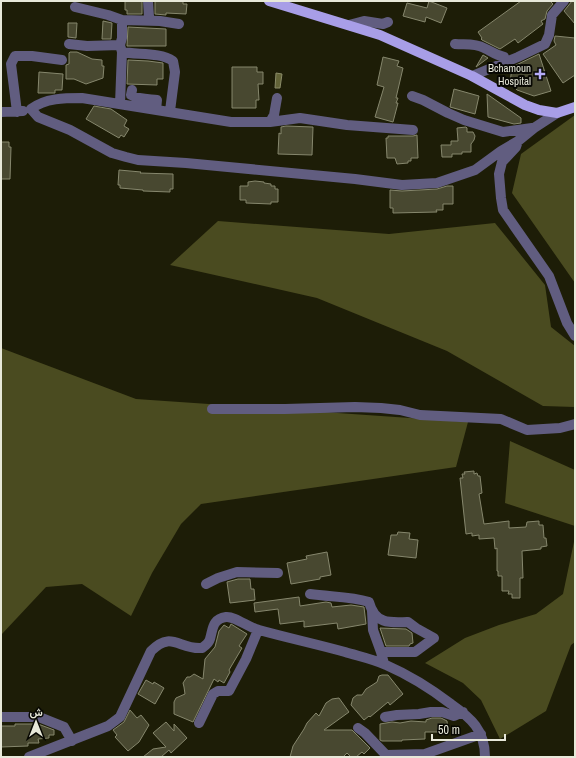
<svg xmlns="http://www.w3.org/2000/svg" width="576" height="758" viewBox="0 0 576 758" font-family="'Archivo Narrow',Vazirmatn,sans-serif">
<style>
.forest{fill:#4a4b20}
.water{fill:#626337;stroke:#8a8b68}
.building{fill:#484830;stroke:#86876d}
.lines{fill:none;stroke-linecap:round;stroke-linejoin:round}
.minor{stroke:#615d80;stroke-width:10}
.major{stroke:#a89ee7;stroke-width:10}
.poi-dot{fill:#b6acf8;stroke:#070702;stroke-width:1.5}
.labels{text-anchor:middle;dominant-baseline:central;stroke-width:4;stroke-linejoin:round;paint-order:stroke}
.poi-label{font-size:11px;fill:#e7e8d9;stroke:#070702;text-anchor:end}
</style>
<rect width="100%" height="100%" fill="#1d1d07"/>
<path class="forest" d="M 575,115 L 575,283 L 512,193 L 521,154 Z
M 218,221 L 389,234 L 495,223 L 545,285 L 551,327 L 575,346 L 575,407 L 543,406 L 447,351 L 317,298 L 170,265 Z
M 1,348 L 136,399 L 468,422 L 456,467 L 201,504 L 181,524 L 152,573 L 131,616 L 82,584 L 46,587 L 1,635 Z
M 510,441 L 575,470 L 575,526 L 505,503 Z
M 575,537 L 575,642 L 571,645 L 546,711 L 500,739 L 481,700 L 463,683 L 425,663 L 465,638 L 499,625 L 536,614 L 563,594 Z"/>
<path class="water" d="M 276,73 L 282,74 L 280,88 L 275,88 Z"/>
<path class="building" d="M 125,1 L 142,1 L 142,14 L 127,14 L 127,10 L 125,10 Z
M 155,1 L 183,1 L 183,4 L 187,4 L 186,14 L 166,13 L 166,15 L 155,14 Z
M 429,1 L 447,8 L 441,23 L 426,17 L 425,22 L 403,16 L 407,3 L 427,8 Z
M 521,1 L 550,1 L 553,4 L 547,11 L 545,19 L 541,21 L 543,24 L 518,43 L 515,39 L 500,49 L 482,40 L 481,39 L 482,38 L 478,32 Z
M 572,1 L 575,1 L 575,24 L 564,11 Z
M 103,21 L 112,23 L 111,39 L 102,39 Z
M 68,23 L 77,23 L 76,38 L 68,37 Z
M 128,27 L 166,29 L 166,46 L 127,46 Z
M 555,36 L 575,38 L 575,75 L 563,83 L 543,54 L 556,45 L 554,41 Z
M 70,52 L 77,52 L 92,59 L 102,60 L 102,66 L 104,66 L 103,78 L 86,84 L 74,79 L 66,79 L 66,65 L 69,64 L 69,53 Z
M 539,54 L 551,91 L 534,96 L 517,90 L 510,83 L 512,67 Z
M 483,55 L 488,58 L 476,67 Z
M 383,57 L 399,61 L 397,66 L 403,68 L 396,98 L 398,98 L 396,103 L 398,103 L 393,122 L 375,117 L 384,87 L 377,85 Z
M 128,60 L 148,61 L 163,63 L 163,79 L 157,79 L 157,85 L 127,84 Z
M 232,67 L 257,67 L 257,72 L 263,72 L 263,84 L 258,84 L 259,100 L 256,100 L 256,108 L 232,108 Z
M 39,72 L 63,74 L 62,90 L 55,90 L 55,93 L 38,93 Z
M 454,89 L 479,96 L 475,114 L 450,107 Z
M 487,94 L 521,118 L 521,123 L 514,124 L 488,117 Z
M 94,106 L 111,109 L 127,120 L 124,126 L 129,129 L 124,137 L 121,135 L 119,138 L 86,119 Z
M 286,126 L 313,127 L 312,155 L 278,154 L 279,133 L 281,134 L 281,127 Z
M 466,127 L 467,128 L 467,132 L 473,132 L 475,136 L 474,140 L 471,144 L 471,152 L 462,152 L 462,154 L 452,154 L 452,157 L 442,157 L 441,145 L 451,145 L 451,141 L 458,141 L 457,128 Z
M 417,135 L 418,158 L 411,158 L 411,161 L 408,161 L 408,163 L 397,164 L 395,158 L 387,158 L 386,138 L 388,138 L 388,136 L 413,136 Z
M 1,142 L 9,142 L 9,147 L 11,147 L 10,179 L 1,179 Z
M 119,170 L 141,172 L 140,173 L 173,174 L 173,189 L 170,189 L 170,192 L 143,191 L 143,190 L 120,188 L 120,185 L 118,185 Z
M 255,181 L 264,182 L 264,183 L 271,184 L 271,186 L 275,186 L 275,189 L 278,189 L 278,202 L 271,202 L 271,204 L 246,203 L 246,200 L 240,200 L 240,186 L 248,186 L 248,182 Z
M 447,186 L 453,186 L 453,204 L 443,204 L 443,210 L 436,210 L 437,212 L 393,213 L 393,208 L 390,208 L 390,190 L 402,191 L 437,189 Z
M 474,471 L 474,474 L 477,473 L 478,476 L 480,476 L 482,493 L 479,494 L 484,524 L 509,521 L 509,528 L 526,527 L 527,522 L 539,521 L 539,525 L 543,525 L 544,538 L 546,538 L 547,546 L 541,547 L 541,549 L 522,551 L 523,578 L 520,578 L 520,598 L 512,598 L 512,594 L 508,594 L 509,591 L 502,591 L 502,576 L 498,576 L 498,571 L 497,571 L 497,548 L 495,549 L 494,538 L 479,539 L 479,535 L 472,536 L 472,533 L 466,534 L 460,478 L 463,478 L 462,474 L 465,474 L 464,472 Z
M 398,532 L 410,533 L 409,539 L 418,540 L 416,558 L 388,555 L 391,535 L 397,535 Z
M 327,552 L 331,575 L 320,577 L 320,579 L 291,584 L 287,563 L 307,559 L 306,556 Z
M 238,579 L 250,579 L 251,589 L 254,589 L 255,600 L 230,603 L 227,582 Z
M 299,597 L 300,606 L 326,602 L 331,603 L 332,607 L 351,605 L 364,607 L 366,624 L 338,629 L 337,623 L 304,627 L 304,621 L 280,624 L 278,609 L 255,612 L 254,603 Z
M 231,624 L 247,634 L 239,646 L 242,648 L 229,670 L 230,672 L 224,683 L 219,680 L 218,682 L 214,679 L 193,722 L 174,714 L 174,702 L 176,698 L 185,694 L 184,687 L 183,683 L 187,677 L 190,677 L 194,674 L 203,679 L 205,659 L 215,647 L 219,631 L 224,625 L 229,628 Z
M 380,628 L 406,629 L 412,633 L 413,643 L 410,644 L 409,646 L 386,646 Z
M 382,675 L 388,675 L 403,694 L 390,705 L 388,702 L 370,717 L 369,716 L 364,720 L 351,705 L 353,698 L 357,695 L 362,695 L 366,689 L 377,682 L 379,676 Z
M 146,680 L 153,684 L 154,682 L 164,688 L 155,704 L 138,694 Z
M 339,698 L 349,712 L 324,730 L 352,730 L 370,748 L 364,754 L 362,752 L 356,757 L 351,757 L 347,753 L 343,757 L 290,757 L 293,746 L 304,729 L 307,723 L 316,713 L 319,716 L 326,703 L 332,699 Z
M 130,710 L 137,718 L 141,715 L 149,725 L 139,742 L 128,751 L 115,737 L 117,735 L 113,730 L 124,722 Z
M 432,718 L 441,718 L 447,721 L 448,732 L 425,732 L 425,739 L 402,740 L 402,741 L 382,741 L 380,740 L 380,724 L 392,722 L 400,723 L 411,721 L 426,722 L 426,720 Z
M 166,722 L 174,731 L 174,724 L 187,738 L 171,753 L 169,750 L 161,757 L 143,757 L 153,749 L 166,747 L 153,733 Z
M 15,724 L 38,724 L 54,730 L 54,735 L 49,735 L 49,738 L 38,739 L 39,743 L 28,743 L 28,746 L 1,747 L 1,726 L 15,726 Z"/>
<g class="lines">
<path class="minor" d="M 148,1 L 149,17
M 75,7 L 108,15 L 122,20 L 122,38 L 120,45
M 122,20 L 160,21 L 179,24
M 349,25 L 364,21 L 383,24 L 388,22
M 69,44 L 87,46 L 120,45 L 122,52 L 120,104
M 455,44 C 464,45 475,43 484,48 C 491,51 495,55 504,57 L 505,62
M 122,52 C 138,55 160,52 173,61 L 175,72 L 170,111
M 472,76 L 518,57 L 545,44 L 549,35 L 552,15 L 564,1
M 132,90 L 131,95 C 138,99 149,99 157,100 L 156,110
M 412,96 L 423,100 L 448,113 L 464,120 L 503,132 L 532,128
M 1,112 L 23,111
M 17,112 L 11,64 L 15,56 L 32,56 L 62,60
M 557,113 L 534,128 L 518,141 L 516,147 L 502,162 L 499,174 L 501,198 L 503,210 L 549,276 L 567,323 L 575,336
M 270,122 L 274,115 L 277,98
M 413,130 L 347,125 L 300,118 L 270,122 L 231,122 L 82,98 C 65,98 45,98 31,109 L 38,117 L 70,130 L 112,153 L 126,157 L 138,160 L 186,163 L 355,179 L 402,185 L 437,183 L 475,170 L 501,151 L 518,141
M 212,409 L 285,409 L 355,407 L 381,408 L 400,410 L 420,415 L 501,419 L 527,430 L 560,428 L 575,424
M 206,584 L 218,578 L 237,572 L 278,573
M 310,594 C 330,597 350,596 369,602 C 375,624 389,623 408,622 L 416,628 L 434,638 L 415,652 L 381,652 L 384,664
M 372,611 L 373,630 L 381,652
M 1,717 L 39,717 L 64,727 L 72,741
M 385,717 L 397,715 L 419,714 L 431,712 L 442,712 L 454,716 L 463,712
M 199,723 L 213,694 L 218,691 L 229,691 L 246,659 L 258,630
M 358,728 L 365,733 L 386,755 L 425,754 L 481,734
M 29,757 L 108,726 L 120,717 L 151,651 C 172,630 179,650 202,648 C 205,646 209,643 210,639 C 213,629 212,619 226,617 C 235,616 249,628 259,630 C 288,638 316,644 345,652 C 358,656 373,659 386,665 C 409,675 430,688 451,704 C 471,718 485,730 485,757"/>
<path class="major" d="M 269,1 L 380,35 L 472,76 L 525,105 L 539,110 L 557,113 L 575,107"/>
</g>
<path class="poi-dot" d="M538 68h4v4h4v4h-4v4h-4v-4h-4v-4h4z"/>
<g class="labels">
<g class="poi-label">
<text x="531" y="68">Bchamoun<tspan x="531" dy="13">Hospital</tspan></text>
</g>
</g>
<rect width="576" height="758" fill="none" stroke="#e7e8d9" stroke-width="4"/>
<g transform="translate(36 722)" stroke="#070702" stroke-width="3" paint-order="stroke">
<path d="M0-3L7 15L0 10L-7 15Z" fill="#e7e8d9"/>
<text y="-6" font-size="11" font-weight="bold" text-anchor="middle" fill="#e7e8d9">ش</text>
</g>
<path d="M432 734v6h73v-6" fill="none" stroke="#e7e8d9" stroke-width="2"/>
<text x="438" y="734" font-size="12" fill="#e7e8d9" stroke="#070702" stroke-width="3" paint-order="stroke">50 m</text>
</svg>
